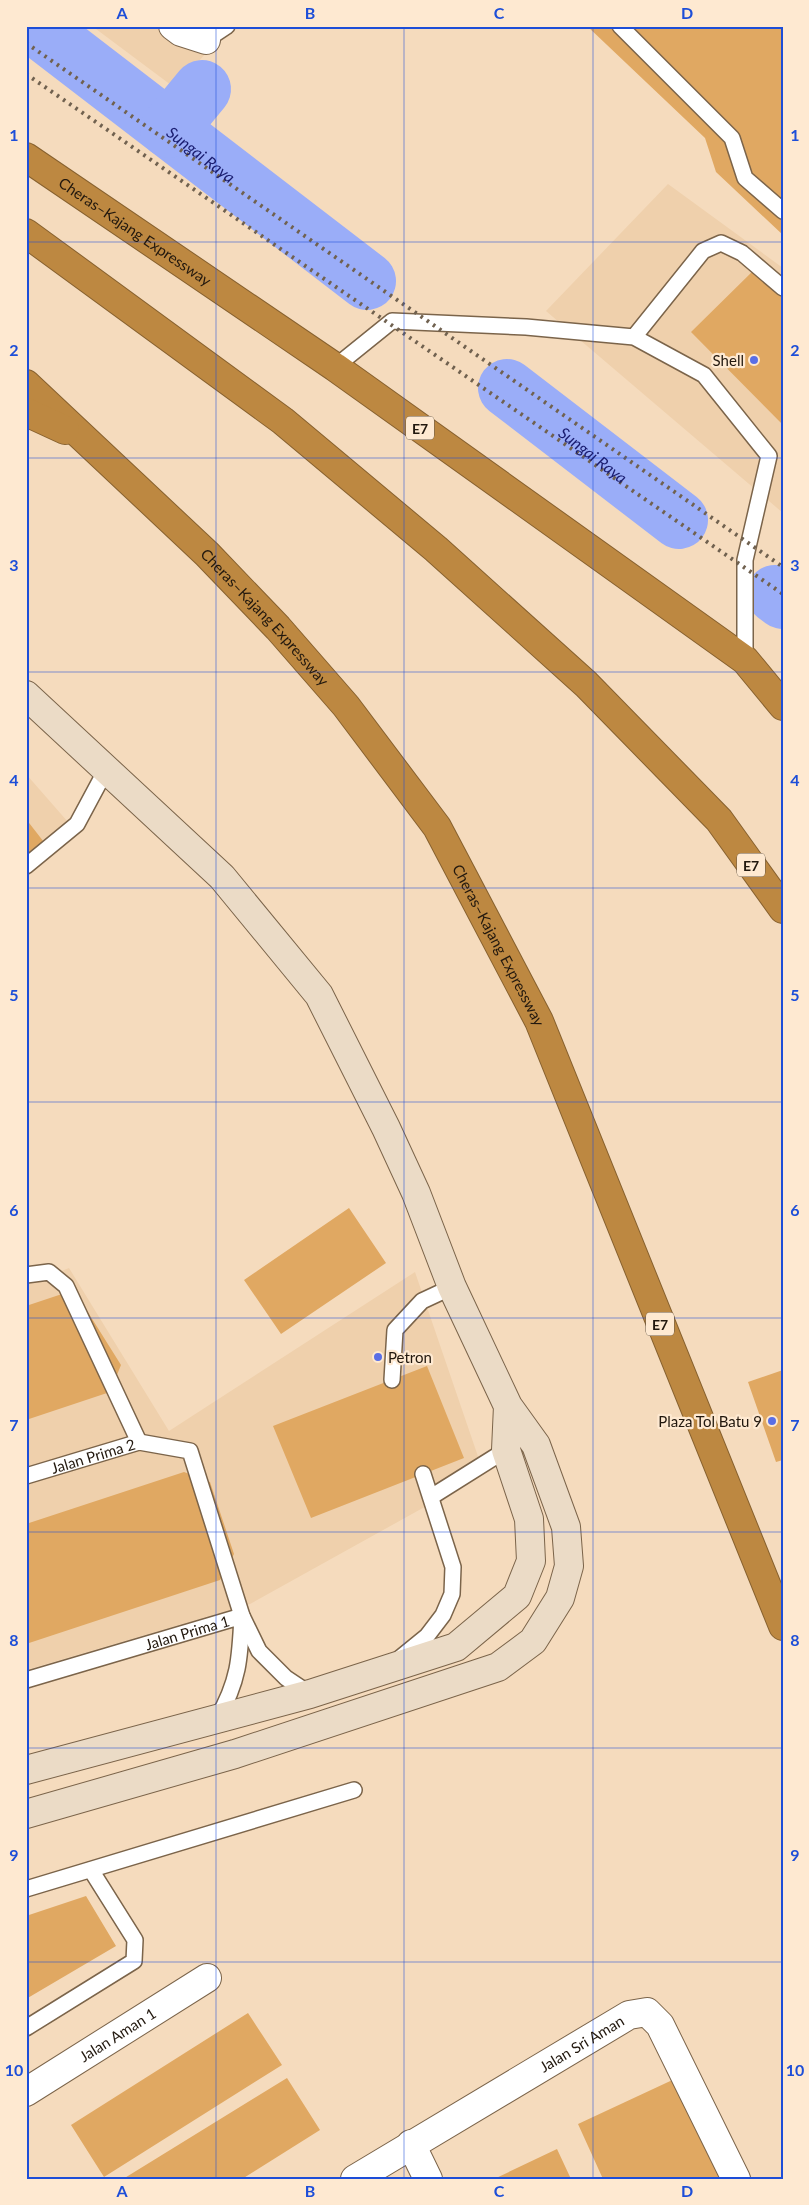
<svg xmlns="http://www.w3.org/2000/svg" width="809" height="2205" viewBox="0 0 809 2205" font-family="Lato,sans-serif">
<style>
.built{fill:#efd0ac}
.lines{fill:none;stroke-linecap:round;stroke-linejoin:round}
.river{stroke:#9aadf8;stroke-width:58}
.building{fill:#e0a862}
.lane-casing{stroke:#7b644a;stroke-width:18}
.street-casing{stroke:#7b644a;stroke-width:30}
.secondary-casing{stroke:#7b644a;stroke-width:30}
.highway-casing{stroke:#87612f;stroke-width:30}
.lane{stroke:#fff;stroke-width:15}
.street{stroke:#fff;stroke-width:28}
.secondary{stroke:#ebdbc6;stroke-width:28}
.highway{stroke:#bd8841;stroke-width:28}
.rail{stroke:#70614f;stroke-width:4;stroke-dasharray:2.5 5;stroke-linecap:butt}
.grid{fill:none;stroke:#1d4ed8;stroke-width:1;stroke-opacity:0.55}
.poi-dot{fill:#5a6ee5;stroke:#fee9d1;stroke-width:2}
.labels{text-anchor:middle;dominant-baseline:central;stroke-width:4.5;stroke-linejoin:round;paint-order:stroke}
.shield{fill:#fee9d1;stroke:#645748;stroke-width:1}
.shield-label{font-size:14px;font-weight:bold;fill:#22180e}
.street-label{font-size:15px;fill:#22180e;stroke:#fee9d1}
.poi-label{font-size:15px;fill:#22180e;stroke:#fee9d1;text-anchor:end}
.water-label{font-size:16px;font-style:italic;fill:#1a1d70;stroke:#fee9d1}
.neatline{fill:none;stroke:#1d4ed8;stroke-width:2}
.grid-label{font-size:16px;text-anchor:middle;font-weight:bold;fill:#1d4ed8}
</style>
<rect width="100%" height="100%" fill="#f5dbbd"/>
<path class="built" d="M 92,26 L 230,26 L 175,88 Z
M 668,184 L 783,268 L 783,513 L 546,311 Z
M 26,774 L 68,822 L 26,856 Z
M 69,1268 L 169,1431 L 415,1272 L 484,1474 L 250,1604 L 26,1670 L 26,1285 Z"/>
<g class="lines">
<g class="river">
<path id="s1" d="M 35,26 L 367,281"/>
<path d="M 169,129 L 202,89"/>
<path id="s2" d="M 507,388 L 679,520"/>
<path d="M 775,594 L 783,600"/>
</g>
</g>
<path class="building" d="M 587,26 L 783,26 L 783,235 L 716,172 L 705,138 Z
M 755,269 L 783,298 L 783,425 L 691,332 Z
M 26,819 L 47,846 L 26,862 Z
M 349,1208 L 386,1263 L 281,1334 L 244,1280 Z
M 74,1290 L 121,1365 L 110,1392 L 26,1420 L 26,1306 Z
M 427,1366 L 464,1458 L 311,1518 L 273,1426 Z
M 783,1370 L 783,1460 L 776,1462 L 748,1382 Z
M 184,1472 L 210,1482 L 234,1554 L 220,1580 L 26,1644 L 26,1524 Z
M 86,1896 L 116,1946 L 26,1999 L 26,1916 Z
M 248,2013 L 282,2065 L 104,2177 L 71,2125 Z
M 681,2076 L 729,2179 L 603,2179 L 578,2124 Z
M 287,2078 L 320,2130 L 242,2179 L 123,2179 Z
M 557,2149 L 571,2179 L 494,2179 Z"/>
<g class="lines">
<g class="lane-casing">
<g id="lane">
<path d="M 620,26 L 732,138 L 745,178 L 783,211"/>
<path d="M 206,40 L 227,26"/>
<path d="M 634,337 L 703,251 L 721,243 L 742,253 L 783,288"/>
<path d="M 335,367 L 392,321 L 526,327 L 634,337 L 704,375 L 769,456 L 745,560 L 745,660"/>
<path d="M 26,866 L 77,824 L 107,768"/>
<path d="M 26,1275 L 49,1272 L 66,1286 L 139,1442"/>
<path d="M 392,1380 L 395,1330 L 422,1301 L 452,1287"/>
<path id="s3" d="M 26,1476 L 139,1442 L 190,1451 L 242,1616 L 259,1651 L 286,1678 L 310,1694"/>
<path d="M 431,1497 L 506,1450"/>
<path d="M 400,1658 L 427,1636 L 443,1615 L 452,1594 L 453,1567 L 423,1474"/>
<path id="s4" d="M 26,1680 L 242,1616 C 240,1658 239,1681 217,1719"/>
<path d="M 26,1889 L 354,1790"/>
<path d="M 26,2028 L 134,1961 L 135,1940 L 91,1870"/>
</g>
</g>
<g class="street-casing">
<g id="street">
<path d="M 173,26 L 181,32 L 206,40"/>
<path id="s5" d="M 26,2092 L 207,1978"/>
<path d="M 411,2144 L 428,2179"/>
<path id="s6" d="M 355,2179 L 629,2015 L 647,2012 L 660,2025 L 736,2179"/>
</g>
</g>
<g class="secondary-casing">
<path id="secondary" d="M 26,695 L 222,877 L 319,995 L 386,1128 L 416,1193 L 452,1287 L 508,1406 L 536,1445 L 566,1527 L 569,1566 L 560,1598 L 533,1641 L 498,1667 L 235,1754 L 26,1814
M 26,1770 L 310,1694 L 456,1647 L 517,1596 L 531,1561 L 529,1519 L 506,1450 L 508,1406"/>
</g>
<g class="highway-casing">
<g id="highway">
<path id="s7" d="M 26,157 L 335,367 L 745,660 L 783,706"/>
<path d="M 26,233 L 283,421 L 436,549 L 586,684 L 719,820 L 783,909"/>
<path id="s8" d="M 26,384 L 207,554 L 278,628 L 346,706 L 437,827 L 539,1021 L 783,1626"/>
<path d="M 26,412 L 65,430"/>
</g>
</g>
<use href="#lane" class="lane"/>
<use href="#street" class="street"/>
<use href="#secondary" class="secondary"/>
<use href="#highway" class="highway"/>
<path class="rail" d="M 26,43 L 783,567
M 26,74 L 783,594"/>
</g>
<path class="grid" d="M 216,26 L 216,2179M 404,26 L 404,2179M 593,26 L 593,2179M 26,242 L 783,242M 26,458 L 783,458M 26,672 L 783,672M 26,888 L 783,888M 26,1102 L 783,1102M 26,1318 L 783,1318M 26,1532 L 783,1532M 26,1748 L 783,1748M 26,1962 L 783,1962"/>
<g class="poi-dot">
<circle cx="754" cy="360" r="5"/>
<circle cx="378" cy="1357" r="5"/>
<circle cx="772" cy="1421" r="5"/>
</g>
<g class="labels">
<g class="shield">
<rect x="406" y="416.5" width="28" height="23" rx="4"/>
<rect x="737" y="853.5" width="28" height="23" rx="4"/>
<rect x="646" y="1312.5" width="28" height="23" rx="4"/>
</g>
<g class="shield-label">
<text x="420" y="428">E7</text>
<text x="751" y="865">E7</text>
<text x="660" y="1324">E7</text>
</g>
<g class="street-label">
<text stroke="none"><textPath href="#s7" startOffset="132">Cheras–Kajang Expressway</textPath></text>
<text stroke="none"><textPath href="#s8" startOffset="334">Cheras–Kajang Expressway</textPath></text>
<text stroke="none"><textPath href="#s8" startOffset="739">Cheras–Kajang Expressway</textPath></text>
<text stroke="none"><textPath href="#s3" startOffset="70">Jalan Prima 2</textPath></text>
<text stroke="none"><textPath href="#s4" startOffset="168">Jalan Prima 1</textPath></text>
<text stroke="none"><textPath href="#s5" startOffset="108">Jalan Aman 1</textPath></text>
<text stroke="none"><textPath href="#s6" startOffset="264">Jalan Sri Aman</textPath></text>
</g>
<g class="poi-label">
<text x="744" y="360">Shell</text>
<text x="388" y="1357" text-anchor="start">Petron</text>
<text x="762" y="1421">Plaza Tol Batu 9</text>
</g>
<g class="water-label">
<text stroke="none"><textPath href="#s1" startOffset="210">Sungai Raya</textPath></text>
<text stroke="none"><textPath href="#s2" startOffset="109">Sungai Raya</textPath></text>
</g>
</g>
<rect width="809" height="2205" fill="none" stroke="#fee9d1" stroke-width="55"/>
<rect x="28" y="28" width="754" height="2150" class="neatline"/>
<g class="grid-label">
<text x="122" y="19">A</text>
<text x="310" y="19">B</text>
<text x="499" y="19">C</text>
<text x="687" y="19">D</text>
<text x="14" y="141">1</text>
<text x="795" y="141">1</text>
<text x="14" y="356">2</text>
<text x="795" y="356">2</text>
<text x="14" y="571">3</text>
<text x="795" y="571">3</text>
<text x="14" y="786">4</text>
<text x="795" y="786">4</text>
<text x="14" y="1001">5</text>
<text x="795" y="1001">5</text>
<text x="14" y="1216">6</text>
<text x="795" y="1216">6</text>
<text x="14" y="1431">7</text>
<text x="795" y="1431">7</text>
<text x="14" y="1646">8</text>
<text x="795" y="1646">8</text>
<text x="14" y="1861">9</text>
<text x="795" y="1861">9</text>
<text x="14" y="2076">10</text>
<text x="795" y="2076">10</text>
<text x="122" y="2197">A</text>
<text x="310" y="2197">B</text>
<text x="499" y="2197">C</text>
<text x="687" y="2197">D</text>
</g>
</svg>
